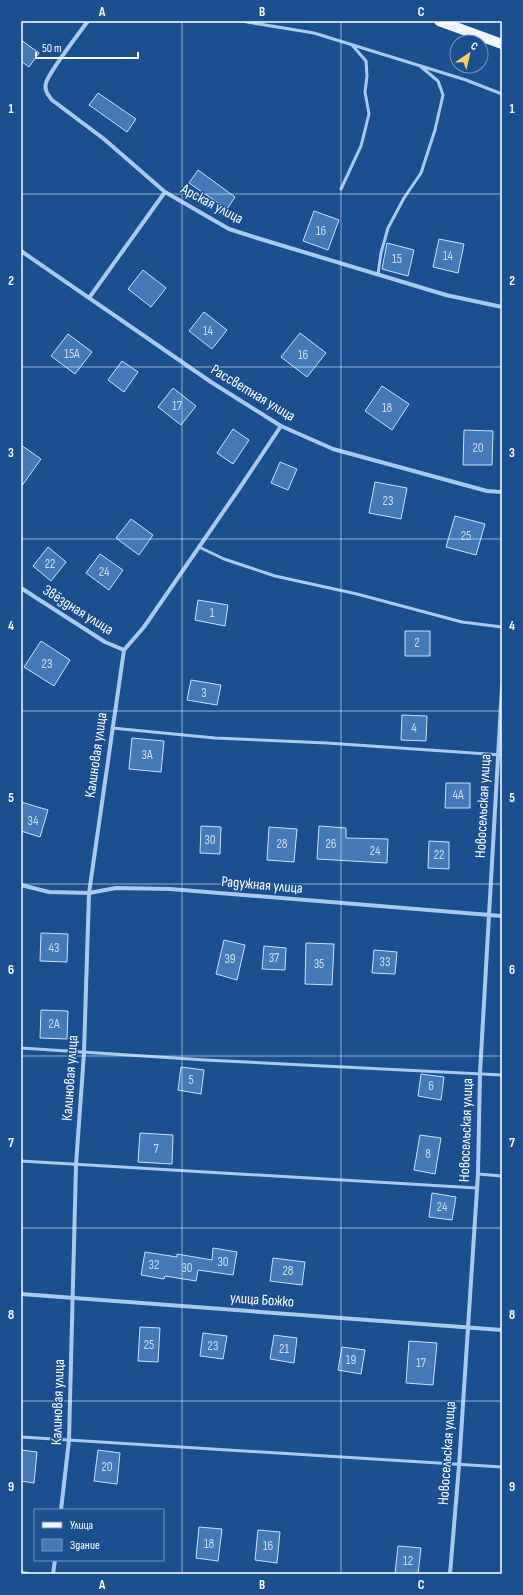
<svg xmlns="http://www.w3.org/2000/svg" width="523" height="1595" viewBox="0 0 523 1595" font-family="'Sofia Sans Condensed',sans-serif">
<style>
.building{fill:#4478b7;stroke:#cfe3fa}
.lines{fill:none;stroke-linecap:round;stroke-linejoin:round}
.service{stroke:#a9c9ee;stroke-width:3}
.minor{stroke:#a9c9ee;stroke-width:4}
.primary{stroke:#f0f6ff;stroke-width:10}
.grid{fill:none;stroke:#fff;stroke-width:1;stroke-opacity:0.55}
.labels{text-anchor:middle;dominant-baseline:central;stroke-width:3;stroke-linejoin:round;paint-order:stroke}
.number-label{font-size:13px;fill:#d0dded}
.street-label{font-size:15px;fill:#fff;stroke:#1b4f8f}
.neatline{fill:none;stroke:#fff;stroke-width:1.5}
.grid-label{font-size:13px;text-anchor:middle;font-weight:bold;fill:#fff}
</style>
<rect width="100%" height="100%" fill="#1b4f8f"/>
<path class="building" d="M 21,40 L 39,53 L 29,67 L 21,61 Z
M 98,93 L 136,119 L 127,132 L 89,105 Z
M 198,170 L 235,197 L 227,209 L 189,183 Z
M 314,211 L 339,220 L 328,250 L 303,241 Z
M 439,239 L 464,244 L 458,273 L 433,267 Z
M 387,243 L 414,250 L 408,276 L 382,269 Z
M 143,270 L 166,288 L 151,307 L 128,289 Z
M 204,312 L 227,330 L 212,349 L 189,331 Z
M 300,333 L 326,353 L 307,377 L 281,357 Z
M 68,334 L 92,352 L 75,374 L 51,356 Z
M 122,361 L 138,372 L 124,392 L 108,380 Z
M 382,386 L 409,404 L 392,430 L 365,411 Z
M 173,388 L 196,406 L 181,425 L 158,407 Z
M 233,429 L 249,440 L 233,464 L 217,453 Z
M 464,430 L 493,431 L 492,465 L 463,465 Z
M 21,445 L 41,459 L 21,487 Z
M 280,462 L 297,469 L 288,490 L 271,483 Z
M 375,482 L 407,488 L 401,519 L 369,513 Z
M 455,516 L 485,524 L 476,555 L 446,547 Z
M 131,519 L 153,535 L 139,555 L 116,538 Z
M 48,547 L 66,562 L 51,581 L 33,566 Z
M 100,554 L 123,570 L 109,590 L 86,573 Z
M 198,600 L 228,605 L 225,626 L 195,620 Z
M 405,631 L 430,631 L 430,656 L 405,656 Z
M 41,641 L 70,660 L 54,686 L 24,667 Z
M 191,680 L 221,685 L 217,705 L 187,700 Z
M 402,715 L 427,716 L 426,741 L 401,740 Z
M 132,738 L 164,741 L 161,772 L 129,769 Z
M 446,783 L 470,783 L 470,808 L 445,808 Z
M 21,802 L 48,810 L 40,837 L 21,831 Z
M 201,826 L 221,827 L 220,854 L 200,853 Z
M 319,826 L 346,828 L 346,838 L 388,839 L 387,863 L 317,859 Z
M 269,827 L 297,829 L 294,862 L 267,860 Z
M 429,841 L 449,842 L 449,869 L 428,868 Z
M 41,933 L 68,934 L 67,962 L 40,961 Z
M 224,940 L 245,945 L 237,980 L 216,974 Z
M 306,943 L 334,944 L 332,985 L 305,984 Z
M 264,946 L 286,948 L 285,970 L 262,969 Z
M 374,950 L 397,952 L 395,974 L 372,973 Z
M 41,1010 L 68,1011 L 67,1039 L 40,1038 Z
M 181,1067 L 204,1070 L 201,1094 L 178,1090 Z
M 421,1074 L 444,1077 L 441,1100 L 418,1096 Z
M 140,1133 L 173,1135 L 172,1164 L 138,1162 Z
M 420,1135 L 441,1138 L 435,1174 L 414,1170 Z
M 432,1193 L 456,1197 L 452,1220 L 429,1217 Z
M 213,1248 L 237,1252 L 233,1275 L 198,1270 L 196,1281 L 165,1276 L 164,1279 L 141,1275 L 145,1252 L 177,1257 L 177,1254 L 212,1260 Z
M 273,1258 L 305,1262 L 302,1285 L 270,1281 Z
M 140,1327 L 160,1328 L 158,1362 L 138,1361 Z
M 203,1333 L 227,1336 L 223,1359 L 200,1356 Z
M 274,1335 L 297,1338 L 294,1363 L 270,1359 Z
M 409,1341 L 437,1343 L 433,1385 L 406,1383 Z
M 342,1347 L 365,1350 L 361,1374 L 338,1370 Z
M 21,1450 L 37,1452 L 34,1483 L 21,1481 Z
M 98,1450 L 120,1453 L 117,1484 L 94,1481 Z
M 199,1527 L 222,1529 L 218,1561 L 196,1558 Z
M 258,1530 L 280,1532 L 277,1563 L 255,1560 Z
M 398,1546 L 421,1548 L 418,1574 L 395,1574 Z"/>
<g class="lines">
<path class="service" d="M 241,21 L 314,33 L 466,80 L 502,94
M 341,189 L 361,146 L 369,114 L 365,92 L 367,76 L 366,61 L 352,45
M 378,274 L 381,253 L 388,228 L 404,198 L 421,173 L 435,130 L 443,95 L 438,81 L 420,66
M 199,547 L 224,559 L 275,576 L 357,594 L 462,622 L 502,627
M 112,728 L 215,738 L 327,743 L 502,755
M 21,1048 L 205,1060 L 502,1075
M 21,1161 L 477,1188
M 478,1174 L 502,1176
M 21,1437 L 502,1467"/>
<path class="minor" d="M 88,21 C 80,32 48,73 46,83 C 44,90 48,95 52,100 L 104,139 L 165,192 L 229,229 L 257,238 L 446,295 L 502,307
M 21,251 L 211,382 L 281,426 L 333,449 L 487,491 L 502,492
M 89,298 L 165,192
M 21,588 L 105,642 L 124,650
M 124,650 L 144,627 L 241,486 L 281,426
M 21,885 L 49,892 L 89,893 L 116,888 L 170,889 L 502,916
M 21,1294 L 502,1330
M 61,1510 L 69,1440 L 76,1165 L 84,1053 L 89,893 L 124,650
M 21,1573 L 29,1574
M 53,1574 L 55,1560
M 450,1574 L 459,1466 L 478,1174 L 480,1073 L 502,687"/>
<path class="primary" d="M 439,21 L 502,44"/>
</g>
<path class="grid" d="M 182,21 L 182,1574M 341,21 L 341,1574M 21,194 L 502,194M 21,367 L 502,367M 21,539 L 502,539M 21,711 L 502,711M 21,884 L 502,884M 21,1056 L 502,1056M 21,1228 L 502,1228M 21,1401 L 502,1401"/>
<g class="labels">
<g class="number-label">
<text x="321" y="231">16</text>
<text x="448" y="256">14</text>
<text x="397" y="259">15</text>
<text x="208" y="331">14</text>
<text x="72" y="354">15А</text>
<text x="303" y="355">16</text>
<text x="177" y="406">17</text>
<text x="387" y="408">18</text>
<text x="478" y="448">20</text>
<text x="388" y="501">23</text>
<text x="466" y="536">25</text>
<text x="50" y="564">22</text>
<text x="104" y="572">24</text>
<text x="212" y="613">1</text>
<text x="417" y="643">2</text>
<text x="47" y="664">23</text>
<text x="204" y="693">3</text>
<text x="414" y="728">4</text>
<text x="147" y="755">3А</text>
<text x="458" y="795">4А</text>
<text x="33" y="821">34</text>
<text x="210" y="840">30</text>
<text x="282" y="844">28</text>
<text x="331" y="844">26</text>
<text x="375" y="851">24</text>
<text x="439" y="855">22</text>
<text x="54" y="948">43</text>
<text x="274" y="958">37</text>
<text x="230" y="959">39</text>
<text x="385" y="962">33</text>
<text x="319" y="964">35</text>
<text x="54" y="1024">2А</text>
<text x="191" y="1080">5</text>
<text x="431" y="1086">6</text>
<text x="156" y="1149">7</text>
<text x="428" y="1154">8</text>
<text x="442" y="1207">24</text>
<text x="223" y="1262">30</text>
<text x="154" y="1265">32</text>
<text x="187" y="1268">30</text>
<text x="288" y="1271">28</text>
<text x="149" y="1345">25</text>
<text x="213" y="1346">23</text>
<text x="284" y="1349">21</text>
<text x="351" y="1360">19</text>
<text x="421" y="1363">17</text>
<text x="107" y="1467">20</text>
<text x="209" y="1544">18</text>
<text x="268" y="1546">16</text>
<text x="408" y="1561">12</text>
</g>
<g class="street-label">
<text transform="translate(212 204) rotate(28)">Арская улица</text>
<text transform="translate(253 393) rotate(31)">Рассветная улица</text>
<text transform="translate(78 610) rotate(32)">Звёздная улица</text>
<text transform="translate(96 755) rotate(-82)">Калиновая улица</text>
<text transform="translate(483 806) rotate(-87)">Новосельская улица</text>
<text transform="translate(262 885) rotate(5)">Радужная улица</text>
<text transform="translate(70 1078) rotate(-86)">Калиновая улица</text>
<text transform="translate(466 1130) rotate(-88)">Новосельская улица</text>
<text transform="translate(262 1300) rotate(4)">улица Божко</text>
<text transform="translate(58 1402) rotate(-88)">Калиновая улица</text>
<text transform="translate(447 1453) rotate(-86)">Новосельская улица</text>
</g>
</g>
<rect width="523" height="1595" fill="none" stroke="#1b4f8f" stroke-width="44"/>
<rect x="34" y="1509" width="130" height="52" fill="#1b4f8f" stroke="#7695bc"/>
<rect x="42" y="1522" width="20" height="6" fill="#f0f6ff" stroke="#7695bc"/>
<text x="70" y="1529" font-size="12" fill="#ffffff">Улица</text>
<rect x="42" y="1539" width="20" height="12" fill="#4478b7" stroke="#7695bc"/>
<text x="70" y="1549" font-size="12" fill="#ffffff">Здание</text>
<g transform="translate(469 54) rotate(34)"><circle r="19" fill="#1b4f8f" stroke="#7695bc"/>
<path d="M0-3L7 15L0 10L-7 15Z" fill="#ffd166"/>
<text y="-6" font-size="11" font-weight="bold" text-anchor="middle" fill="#ffffff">С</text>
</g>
<path d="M36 52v6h102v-6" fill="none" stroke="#ffffff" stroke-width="2"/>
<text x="42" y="52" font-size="12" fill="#ffffff" stroke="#1b4f8f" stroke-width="3" paint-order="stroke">50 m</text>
<rect x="22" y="22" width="479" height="1551" class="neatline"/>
<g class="grid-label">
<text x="102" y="16">A</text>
<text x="262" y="16">B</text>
<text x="421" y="16">C</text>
<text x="11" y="113">1</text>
<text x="512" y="113">1</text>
<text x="11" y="285">2</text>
<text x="512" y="285">2</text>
<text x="11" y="457">3</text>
<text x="512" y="457">3</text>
<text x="11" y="630">4</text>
<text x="512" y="630">4</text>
<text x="11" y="802">5</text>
<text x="512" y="802">5</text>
<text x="11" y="974">6</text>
<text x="512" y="974">6</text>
<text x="11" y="1147">7</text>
<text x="512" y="1147">7</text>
<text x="11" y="1319">8</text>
<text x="512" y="1319">8</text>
<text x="11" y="1491">9</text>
<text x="512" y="1491">9</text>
<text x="102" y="1589">A</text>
<text x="262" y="1589">B</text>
<text x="421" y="1589">C</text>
</g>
</svg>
